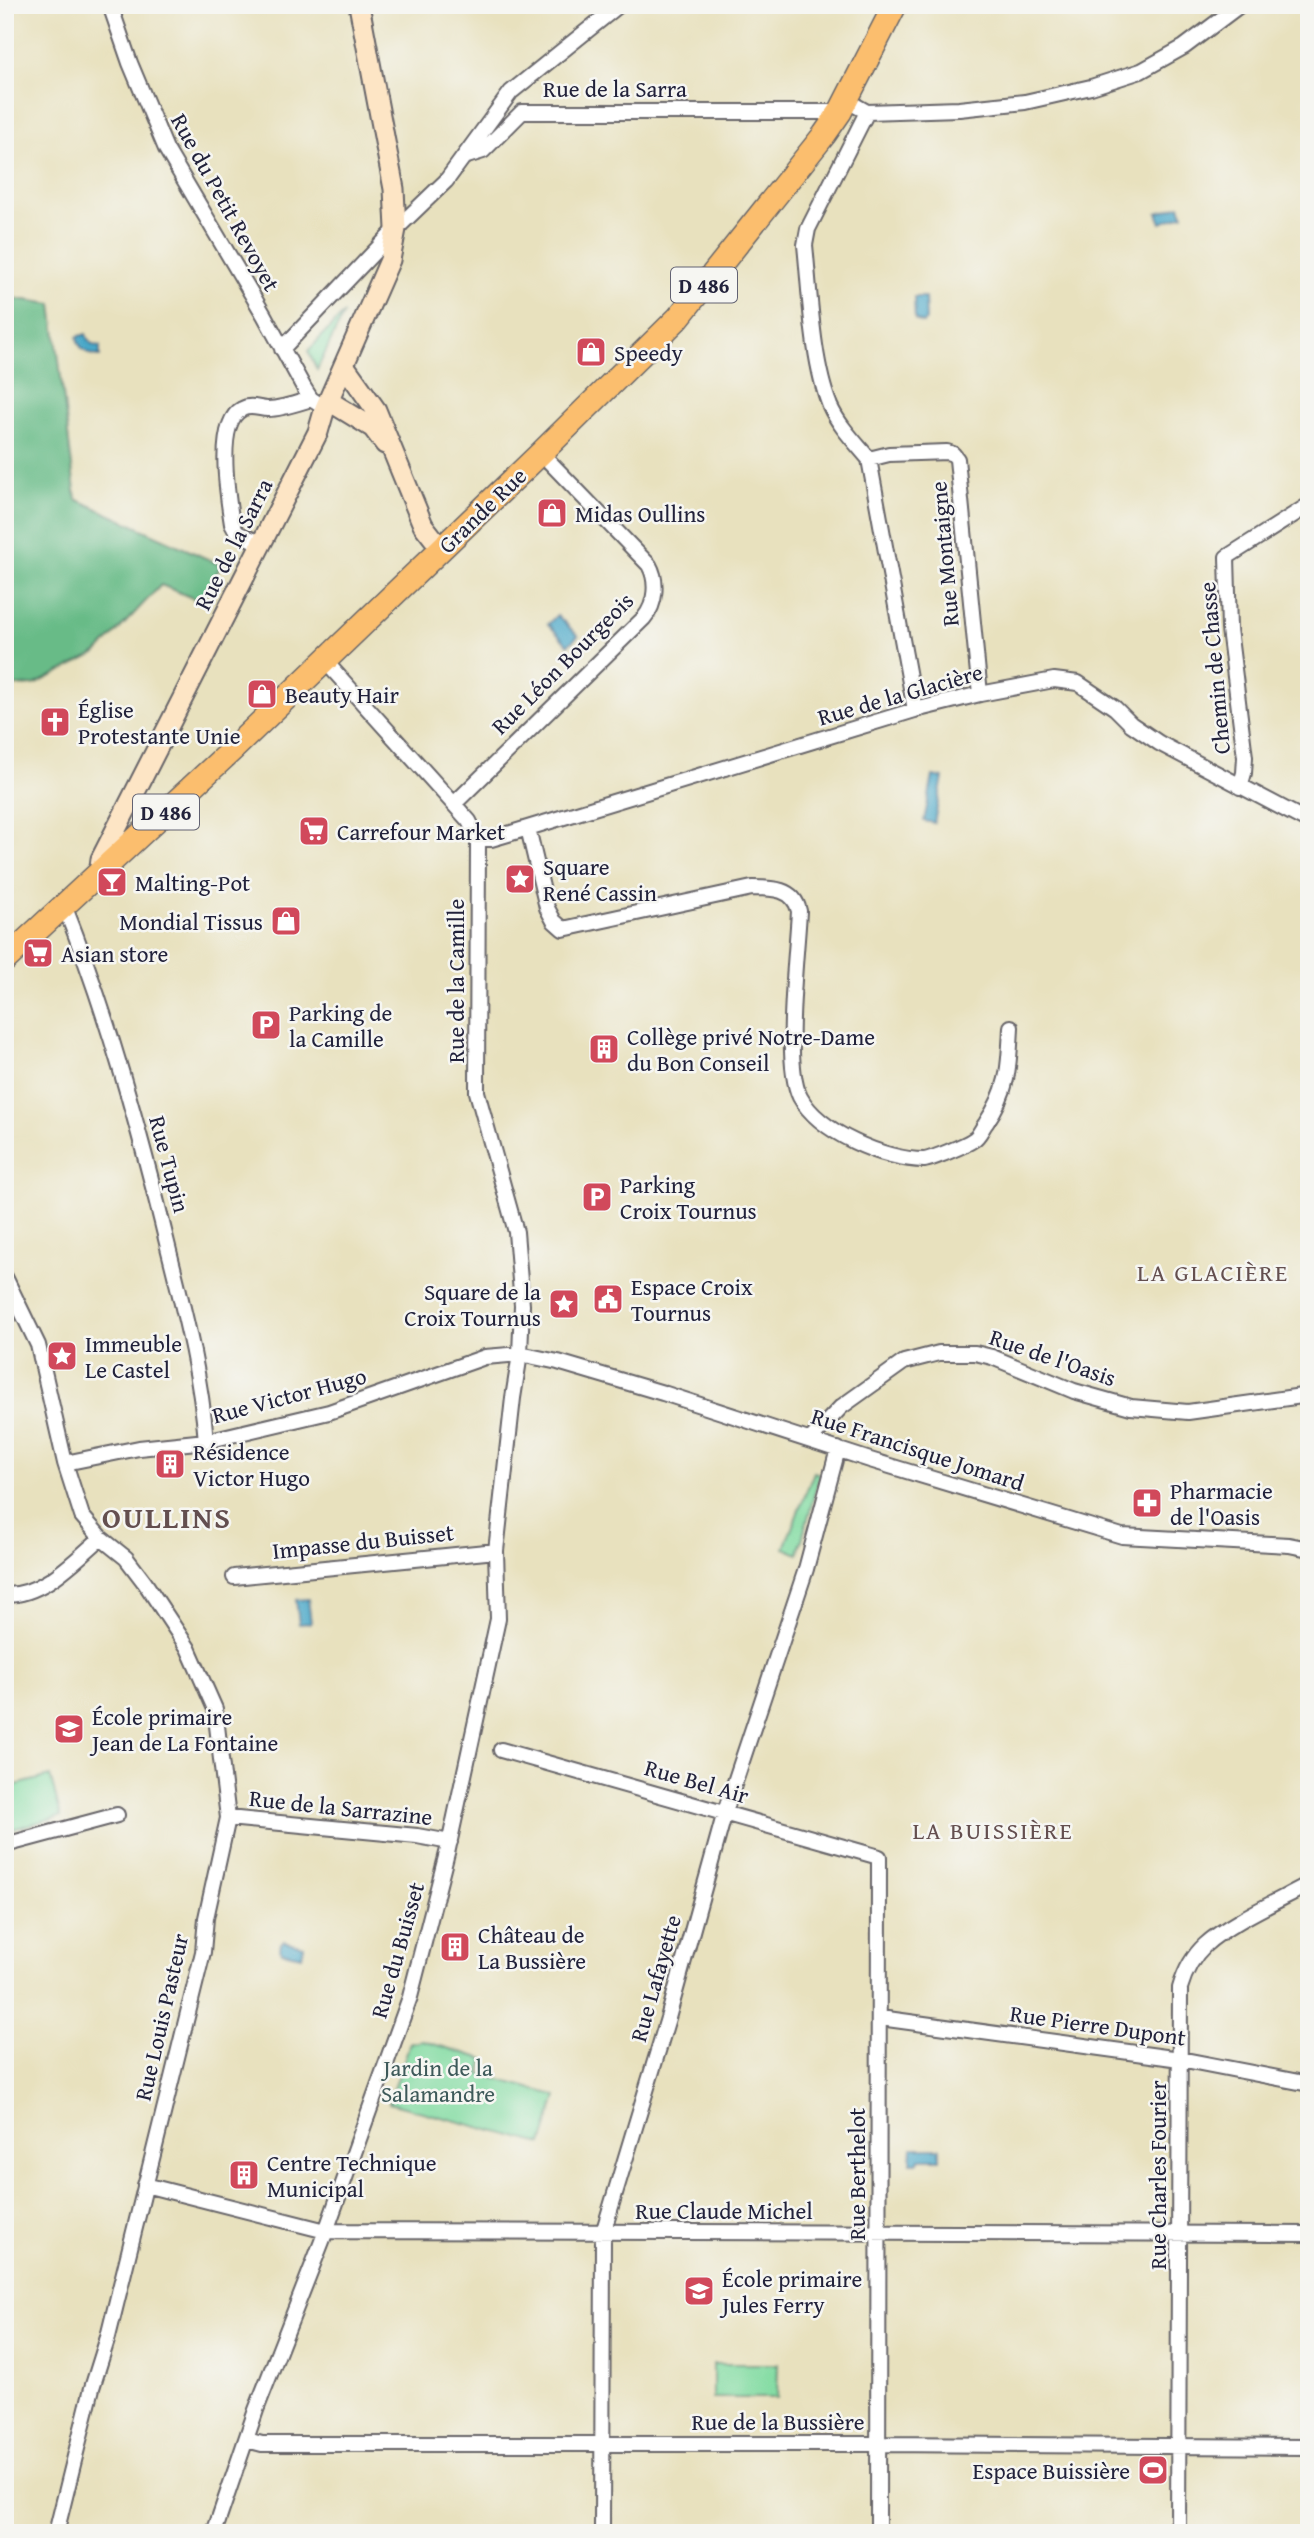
<svg xmlns="http://www.w3.org/2000/svg" width="1314" height="2538" viewBox="0 0 1314 2538" font-family="'Gentium Book Plus',serif">
<style>
.green{fill:#81dba1;stroke:#527e6e;stroke-width:2}
.forest{fill:#68bb87;stroke:#456e61;stroke-width:2}
.water{fill:#49a7c8;stroke:#366482;stroke-width:2}
.lines{fill:none;stroke-linecap:round;stroke-linejoin:round}
.street-casing{stroke:#676569;stroke-width:18}
.secondary-casing{stroke:#676569;stroke-width:23}
.primary-casing{stroke:#676569;stroke-width:26}
.street{stroke:#fff;stroke-width:14}
.secondary{stroke:#fde5c5;stroke-width:19}
.primary{stroke:#fbbe6e;stroke-width:23}
.labels{text-anchor:middle;dominant-baseline:central;stroke-width:5;stroke-linejoin:round;paint-order:stroke}
.shield{fill:#f6f6f2;stroke:#626272;stroke-width:2}
.shield-label{font-size:21px;font-weight:bold;fill:#22223b}
.street-label{font-size:23px;fill:#22223b;stroke:#f6f6f2}
.poi-label{font-size:23px;fill:#22223b;stroke:#f6f6f2;text-anchor:start}
.park-label{font-size:23px;fill:#3e5a5a;stroke:#f6f6f2}
.neighbourhood-label{font-size:24px;letter-spacing:2px;fill:#644f4f;stroke:#f6f6f2}
.district-label{font-size:30px;font-weight:bold;letter-spacing:2px;fill:#644f4f;stroke:#f6f6f2}
</style>
<rect width="100%" height="100%" fill="#f6f6f2"/>
<filter id="ink" filterUnits="userSpaceOnUse"><feTurbulence type="fractalNoise" baseFrequency=".0143" numOctaves="2"/><feDisplacementMap in="SourceGraphic" scale="14" xChannelSelector="R" yChannelSelector="G"/><feConvolveMatrix kernelMatrix="1 2 1 2 8 2 1 2 1" color-interpolation-filters="sRGB"/></filter>
<filter id="wash" filterUnits="userSpaceOnUse"><feTurbulence type="fractalNoise" baseFrequency=".00686" numOctaves="4" result="noise"/><feDisplacementMap in="SourceGraphic" scale="28" xChannelSelector="R" yChannelSelector="G"/><feGaussianBlur stdDeviation="1.57" result="paint"/><feColorMatrix in="noise" values="0 0 0 0 0 0 0 0 0 0 0 0 0 0 0 0 0 1.4 0 .05"/><feComposite in="paint" operator="in"/></filter>
<g filter="url(#wash)">
<rect width="100%" height="100%" fill="#e8e1be"/>
<path class="green" d="M 344,313 L 317,370 L 308,351 Z
M 814,1472 L 820,1474 L 798,1554 L 784,1548 Z
M 50,1776 L 61,1816 L 6,1831 L 5,1788 Z
M 423,2041 L 484,2059 L 480,2074 L 557,2096 L 542,2144 L 389,2103 L 410,2043 Z
M 713,2364 L 778,2364 L 777,2398 L 713,2398 Z"/>
<path class="forest" d="M 5,277 L 12,298 L 52,304 L 76,499 L 221,565 L 202,602 L 161,585 L 97,653 L 34,685 L 5,687 Z"/>
<path class="water" d="M 1180,205 L 1183,215 L 1161,223 L 1157,213 Z
M 914,297 L 925,297 L 926,320 L 923,323 L 915,320 Z
M 86,334 C 88,342 92,346 100,346 L 100,356 C 88,355 79,349 77,337 Z
M 557,615 L 578,636 L 568,645 L 548,624 Z
M 933,776 L 943,778 L 934,823 L 924,821 Z
M 308,1599 L 311,1623 L 299,1624 L 296,1600 Z
M 284,1941 L 304,1946 L 302,1956 L 282,1952 L 280,1949 L 281,1943 Z
M 912,2148 L 940,2148 L 940,2159 L 920,2159 L 917,2163 L 911,2163 Z"/>
</g>
<g filter="url(#ink)">
<g class="lines">
<g class="street-casing">
<path id="street" d="M 110,5 L 130,63 L 166,149 L 264,315 L 304,388 L 311,399 L 325,408
M 846,100 L 867,112 L 959,109 L 1025,102 L 1091,87 L 1141,71 L 1184,47 L 1240,5
M 867,112 L 808,229 L 805,245 C 810,293 812,362 830,406 C 839,426 855,442 869,459 L 915,710
M 464,157 L 483,151 L 522,112 L 840,112
M 282,349 L 396,229 L 446,181 L 511,92 L 619,5
M 869,459 L 889,454 L 947,452 L 953,454 L 957,459 L 980,694
M 260,543 L 237,533 L 232,524 C 228,499 215,423 242,409 C 251,404 259,409 268,409 C 281,409 298,403 311,399
M 1240,787 L 1244,773 L 1245,757 L 1229,629 L 1227,557 L 1309,505
M 454,804 L 644,618 C 656,604 658,581 649,565 L 541,453
M 528,828 L 547,908 L 554,921 L 563,929 L 752,888 C 772,888 794,888 799,911 C 797,953 783,1064 800,1097 C 819,1132 884,1160 924,1160 C 932,1159 966,1145 973,1140 C 979,1137 982,1128 986,1123 C 1009,1089 1009,1067 1011,1027
M 478,839 L 491,839 L 508,834 L 915,710 L 980,694 L 1054,680 L 1078,683 L 1115,708 L 1131,724 L 1159,743 L 1309,822
M 64,905 C 108,1015 140,1132 168,1247 C 184,1311 201,1375 206,1441
M 5,1277 L 38,1345 L 65,1463 L 82,1516 L 101,1538 L 126,1558 L 145,1583 L 188,1648 L 215,1709 L 228,1818 L 206,1918 L 203,1952 L 108,2337 L 92,2388 L 56,2533
M 811,1439 L 841,1407 L 904,1362 L 939,1353 L 975,1353 L 992,1357 L 1074,1391 L 1131,1407 L 1188,1412 L 1309,1395
M 65,1463 L 139,1448 L 206,1441 L 329,1412 L 485,1357 L 520,1354 L 558,1362 L 663,1393 L 870,1460 L 1122,1536 L 1289,1545 L 1309,1549
M 234,1577 L 496,1551
M 5,1595 C 43,1596 74,1561 101,1538
M 501,1750 L 879,1857 L 878,2533
M 228,1818 L 417,1836 L 450,1842
M 5,1845 L 117,1815
M 880,2018 L 1180,2059 L 1309,2084
M 145,2185 L 326,2231 L 1309,2234
M 247,2440 L 262,2444 L 877,2444 L 1309,2447
M 214,2533 L 256,2410 L 326,2231 L 410,1997 L 448,1849 L 498,1619 L 496,1551 L 513,1398 L 520,1354 L 522,1305 L 516,1232 L 477,1092 L 478,839 L 469,821 L 325,661
M 602,2533 L 603,2233 L 668,2018 L 725,1812 L 806,1569 L 838,1449
M 1178,2533 L 1180,1988 C 1185,1971 1192,1957 1205,1945 C 1227,1924 1280,1900 1309,1884"/>
</g>
<g class="secondary-casing">
<path id="secondary" d="M 344,365 L 376,410 L 423,525 L 441,548
M 329,401 L 373,428 L 385,444
M 99,875 L 101,859 L 318,432 L 325,408 L 390,260 L 396,229 L 394,189 L 359,5"/>
</g>
<g class="primary-casing">
<path id="primary" d="M 5,960 L 232,750 L 541,453 L 678,318 L 824,135 L 840,112 L 895,5"/>
</g>
<use href="#street" class="street"/>
<use href="#secondary" class="secondary"/>
<use href="#primary" class="primary"/>
</g>
</g>
<defs>
<g id="shop-square" transform="scale(1.575)"><rect x="-9" y="-9" width="18" height="18" rx="4" fill="#d1495b" stroke="#f6f6f2"/><path d="M-5-2.5h2.3a2.7 3.5 0 0 1 5.4 0H5L5.5 6h-11ZM-1.5-2.5h3a1.5 2.3 0 0 0-3 0Z" fill="#fff"/></g>
<g id="church-square" transform="scale(1.575)"><rect x="-9" y="-9" width="18" height="18" rx="4" fill="#d1495b" stroke="#f6f6f2"/><path d="M-1.2-6h2.4v3.5h3.3v2.4h-3.3V6h-2.4V-.1h-3.3v-2.4h3.3Z" fill="#fff"/></g>
<g id="supermarket-square" transform="scale(1.575)"><rect x="-9" y="-9" width="18" height="18" rx="4" fill="#d1495b" stroke="#f6f6f2"/><path d="M-6-5.5h2.5l.6 2H6L4.5 2H-2.5L-4.4-4H-6ZM-1.5 3.2a1.3 1.3 0 1 0 .1 0ZM3 3.2a1.3 1.3 0 1 0 .1 0Z" fill="#fff"/></g>
<g id="sight-square" transform="scale(1.575)"><rect x="-9" y="-9" width="18" height="18" rx="4" fill="#d1495b" stroke="#f6f6f2"/><path d="M0-6L1.8-2.2L6-1.7L2.9 1.2L3.7 5.4L0 3.3L-3.7 5.4L-2.9 1.2L-6-1.7L-1.8-2.2Z" fill="#fff"/></g>
<g id="bar-square" transform="scale(1.575)"><rect x="-9" y="-9" width="18" height="18" rx="4" fill="#d1495b" stroke="#f6f6f2"/><path d="M-6-5H6L.8 .8V4.5H3.5V6h-7V4.5H-.8V.8Z" fill="#fff"/></g>
<g id="parking-square" transform="scale(1.575)"><rect x="-9" y="-9" width="18" height="18" rx="4" fill="#d1495b" stroke="#f6f6f2"/><path d="M-3.5-5.5H1a3.5 3.5 0 0 1 0 7H-1V5.5H-3.5ZM-1-3.4V-.6H.8a1.4 1.4 0 0 0 0-2.8Z" fill="#fff"/></g>
<g id="building-square" transform="scale(1.575)"><rect x="-9" y="-9" width="18" height="18" rx="4" fill="#d1495b" stroke="#f6f6f2"/><path d="M-4-6H4V6H1V3H-1V6H-4ZM-2.5-4.3h1.7v1.8h-1.7ZM.8-4.3h1.7v1.8H.8ZM-2.5-1h1.7V.8h-1.7ZM.8-1h1.7V.8H.8Z" fill="#fff"/></g>
<g id="civic-square" transform="scale(1.575)"><rect x="-9" y="-9" width="18" height="18" rx="4" fill="#d1495b" stroke="#f6f6f2"/><path d="M-.6-6.5H3V-4.5H.6V-3L4-1V1h2V6H-6V1h2V-1L-.6-3ZM-1.2 2.5V6h2.4V2.5Z" fill="#fff"/></g>
<g id="pharmacy-square" transform="scale(1.575)"><rect x="-9" y="-9" width="18" height="18" rx="4" fill="#d1495b" stroke="#f6f6f2"/><path d="M-2-6h4v4h4v4h-4v4h-4v-4h-4v-4h4Z" fill="#fff"/></g>
<g id="school-square" transform="scale(1.575)"><rect x="-9" y="-9" width="18" height="18" rx="4" fill="#d1495b" stroke="#f6f6f2"/><path d="M0-5L7-2L0 1L-7-2ZM-4 1L0 2.5L4 1V4Q0 6-4 4Z" fill="#fff"/></g>
<g id="stadium-square" transform="scale(1.575)"><rect x="-9" y="-9" width="18" height="18" rx="4" fill="#d1495b" stroke="#f6f6f2"/><path d="M0-5a6.5 5 0 1 0 0 10a6.5 5 0 1 0 0-10ZM-3.5-1.8h7v3.6h-7Z" fill="#fff"/></g>
</defs>
<g fill-rule="evenodd">
<use href="#shop-square" x="591" y="352"/>
<use href="#shop-square" x="552" y="513"/>
<use href="#shop-square" x="262" y="694"/>
<use href="#church-square" x="55" y="722"/>
<use href="#supermarket-square" x="314" y="831"/>
<use href="#sight-square" x="520" y="879"/>
<use href="#bar-square" x="112" y="882"/>
<use href="#shop-square" x="286" y="921"/>
<use href="#supermarket-square" x="38" y="953"/>
<use href="#parking-square" x="266" y="1025"/>
<use href="#building-square" x="604" y="1049"/>
<use href="#parking-square" x="597" y="1197"/>
<use href="#civic-square" x="608" y="1299"/>
<use href="#sight-square" x="564" y="1304"/>
<use href="#sight-square" x="62" y="1356"/>
<use href="#building-square" x="170" y="1464"/>
<use href="#pharmacy-square" x="1147" y="1503"/>
<use href="#school-square" x="69" y="1729"/>
<use href="#building-square" x="455" y="1947"/>
<use href="#building-square" x="244" y="2175"/>
<use href="#school-square" x="699" y="2291"/>
<use href="#stadium-square" x="1153" y="2470"/>
</g>
<g class="labels">
<g class="shield">
<rect x="671" y="267.5" width="66" height="35" rx="5"/>
<rect x="133" y="794.5" width="66" height="35" rx="5"/>
</g>
<g class="shield-label">
<text x="704" y="285">D 486</text>
<text x="166" y="812">D 486</text>
</g>
<g class="street-label">
<text x="615" y="88">Rue de la Sarra</text>
<text transform="translate(226 202) rotate(61)">Rue du Petit Revoyet</text>
<text transform="translate(482 510) rotate(-44)">Grande Rue</text>
<text transform="translate(233 544) rotate(-63)">Rue de la Sarra</text>
<text transform="translate(944 554) rotate(-95)">Rue Montaigne</text>
<text transform="translate(562 663) rotate(-45)">Rue Léon Bourgeois</text>
<text transform="translate(1214 668) rotate(-95)">Chemin de Chasse</text>
<text transform="translate(900 694) rotate(-16)">Rue de la Glacière</text>
<text transform="translate(455 981) rotate(-90)">Rue de la Camille</text>
<text transform="translate(170 1164) rotate(75)">Rue Tupin</text>
<text transform="translate(1053 1357) rotate(19)">Rue de l'Oasis</text>
<text transform="translate(289 1395) rotate(-15)">Rue Victor Hugo</text>
<text transform="translate(918 1449) rotate(18)">Rue Francisque Jomard</text>
<text transform="translate(363 1541) rotate(-6)">Impasse du Buisset</text>
<text transform="translate(697 1781) rotate(16)">Rue Bel Air</text>
<text transform="translate(341 1807) rotate(6)">Rue de la Sarrazine</text>
<text transform="translate(397 1950) rotate(-74)">Rue du Buisset</text>
<text transform="translate(655 1978) rotate(-74)">Rue Lafayette</text>
<text transform="translate(161 2017) rotate(-77)">Rue Louis Pasteur</text>
<text transform="translate(1098 2025) rotate(8)">Rue Pierre Dupont</text>
<text transform="translate(856 2174) rotate(-90)">Rue Berthelot</text>
<text transform="translate(1157 2175) rotate(-90)">Rue Charles Fourier</text>
<text x="724" y="2210">Rue Claude Michel</text>
<text x="778" y="2421">Rue de la Bussière</text>
</g>
<g class="poi-label">
<text x="614" y="352">Speedy</text>
<text x="575" y="513">Midas Oullins</text>
<text x="285" y="694">Beauty Hair</text>
<text x="78" y="709">Église<tspan x="78" dy="26">Protestante Unie</tspan></text>
<text x="337" y="831">Carrefour Market</text>
<text x="543" y="866">Square<tspan x="543" dy="26">René Cassin</tspan></text>
<text x="135" y="882">Malting-Pot</text>
<text x="263" y="921" text-anchor="end">Mondial Tissus</text>
<text x="61" y="953">Asian store</text>
<text x="289" y="1012">Parking de<tspan x="289" dy="26">la Camille</tspan></text>
<text x="627" y="1036">Collège privé Notre-Dame<tspan x="627" dy="26">du Bon Conseil</tspan></text>
<text x="620" y="1184">Parking<tspan x="620" dy="26">Croix Tournus</tspan></text>
<text x="631" y="1286">Espace Croix<tspan x="631" dy="26">Tournus</tspan></text>
<text x="541" y="1291" text-anchor="end">Square de la<tspan x="541" dy="26">Croix Tournus</tspan></text>
<text x="85" y="1343">Immeuble<tspan x="85" dy="26">Le Castel</tspan></text>
<text x="193" y="1451">Résidence<tspan x="193" dy="26">Victor Hugo</tspan></text>
<text x="1170" y="1490">Pharmacie<tspan x="1170" dy="26">de l'Oasis</tspan></text>
<text x="92" y="1716">École primaire<tspan x="92" dy="26">Jean de La Fontaine</tspan></text>
<text x="478" y="1934">Château de<tspan x="478" dy="26">La Bussière</tspan></text>
<text x="267" y="2162">Centre Technique<tspan x="267" dy="26">Municipal</tspan></text>
<text x="722" y="2278">École primaire<tspan x="722" dy="26">Jules Ferry</tspan></text>
<text x="1130" y="2470" text-anchor="end">Espace Buissière</text>
</g>
<g class="park-label">
<text x="438" y="2067">Jardin de la<tspan x="438" dy="26">Salamandre</tspan></text>
</g>
<g class="neighbourhood-label">
<text x="1213" y="1272">LA GLACIÈRE</text>
<text x="993" y="1830">LA BUISSIÈRE</text>
</g>
<g class="district-label">
<text x="167" y="1517">OULLINS</text>
</g>
</g>
<rect width="1314" height="2538" fill="none" stroke="#f6f6f2" stroke-width="28"/>
</svg>
